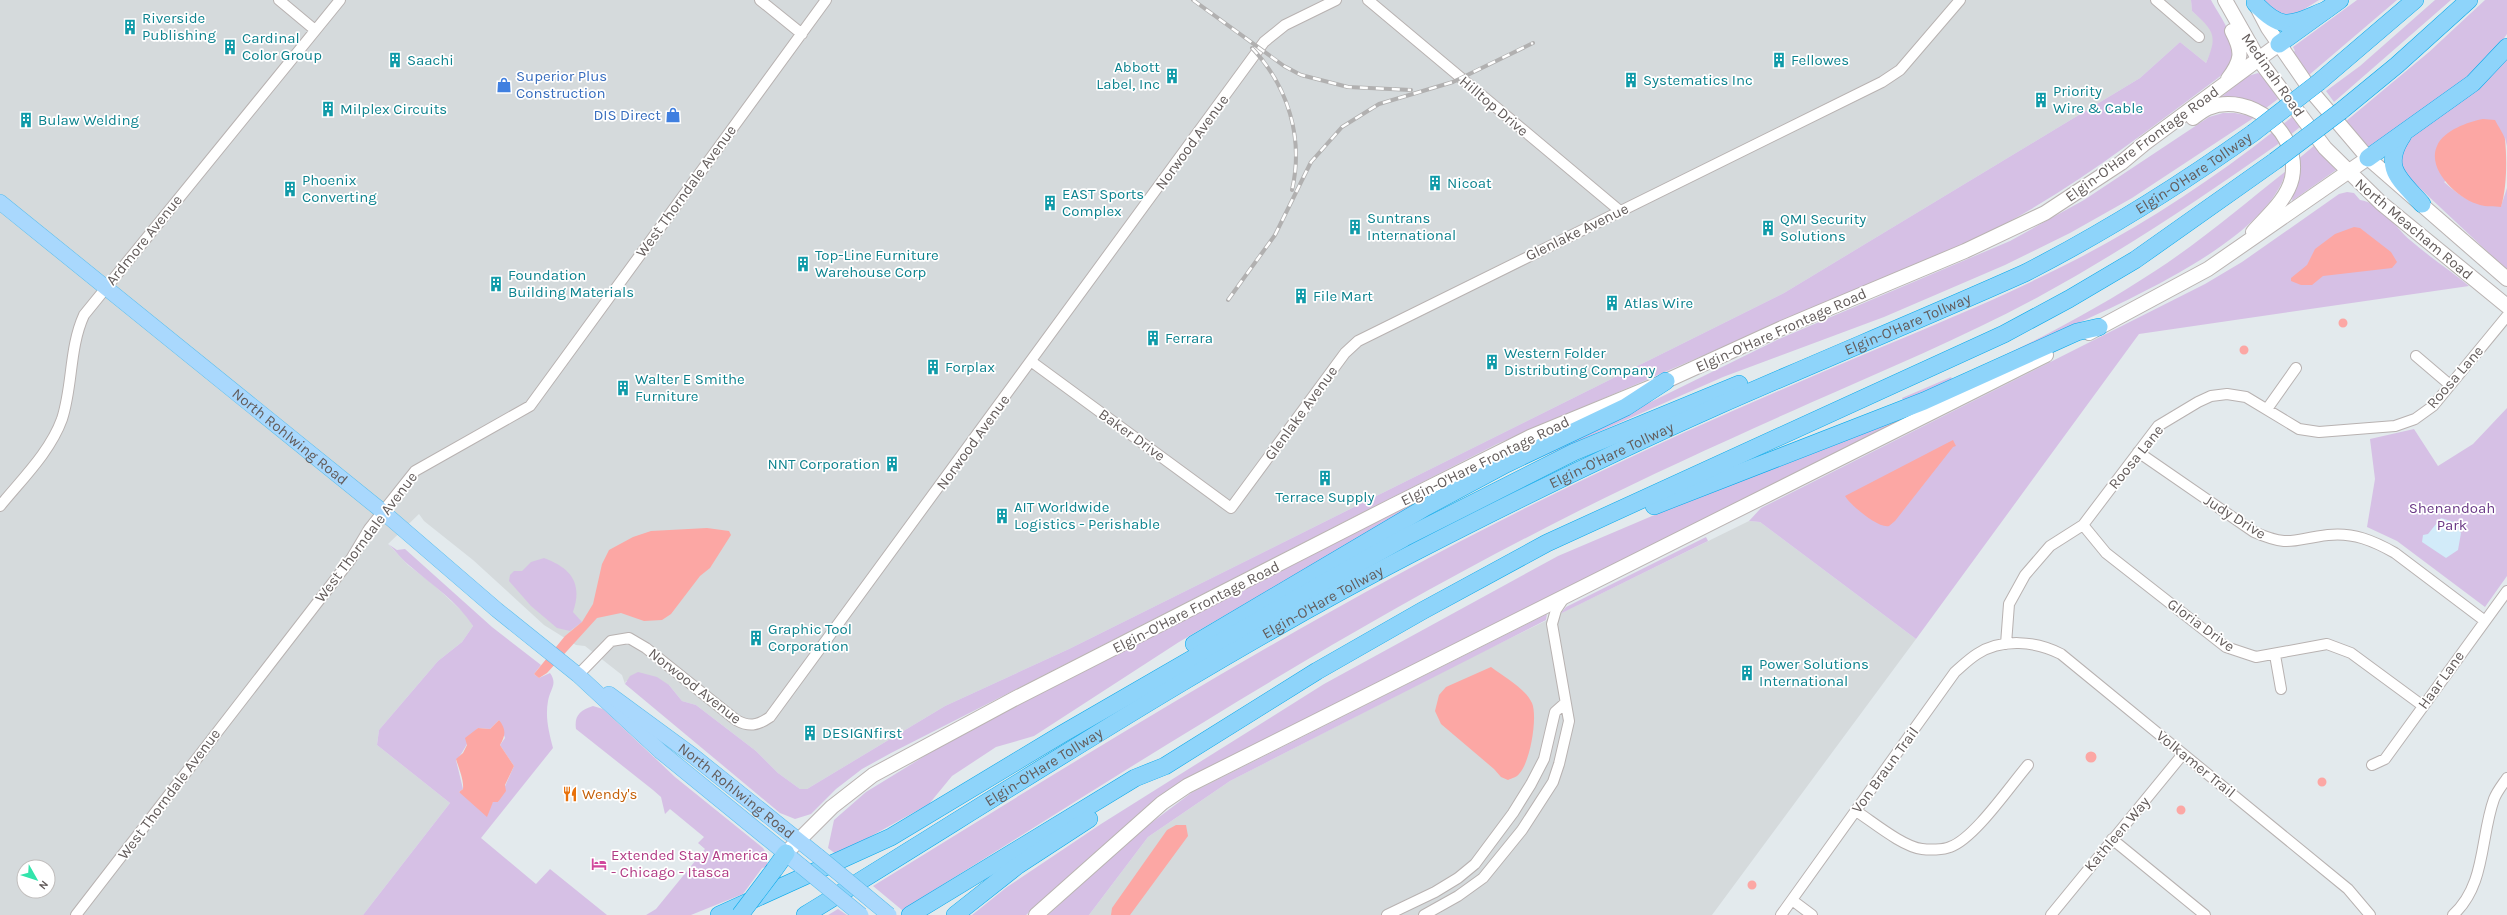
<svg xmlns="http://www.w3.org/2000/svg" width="2507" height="915" viewBox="0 0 2507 915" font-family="Karla,sans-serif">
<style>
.industrial{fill:#d5dadc;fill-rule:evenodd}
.green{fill:#d6c0e5;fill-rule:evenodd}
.sand{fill:#d2ebf9}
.water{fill:#fca7a4}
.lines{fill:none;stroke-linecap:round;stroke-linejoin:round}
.minor-casing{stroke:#b8b2b1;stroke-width:12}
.secondary-casing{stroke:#bab3b2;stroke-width:16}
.primary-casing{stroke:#5cbfed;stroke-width:16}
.motorway-casing{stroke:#06a9ea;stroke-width:18}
.minor{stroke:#fff;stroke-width:10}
.secondary{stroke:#fff;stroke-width:14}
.primary{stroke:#a9d8fd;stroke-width:15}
.motorway{stroke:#8ed4fa;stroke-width:17}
.rail-casing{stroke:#b1b0b0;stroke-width:4}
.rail{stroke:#fff;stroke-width:2.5;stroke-dasharray:8;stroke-linecap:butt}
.primary-bridge-casing{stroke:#5cbfed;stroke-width:16;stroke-linecap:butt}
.motorway-bridge-casing{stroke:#06a9ea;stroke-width:18;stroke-linecap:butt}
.primary-bridge{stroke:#a9d8fd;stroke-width:15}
.motorway-bridge{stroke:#8ed4fa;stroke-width:17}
.labels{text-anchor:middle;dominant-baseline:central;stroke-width:3.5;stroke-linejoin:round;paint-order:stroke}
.culture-label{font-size:15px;fill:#0d838f;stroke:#fff;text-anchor:start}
.street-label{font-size:15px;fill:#635c5b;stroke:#fff}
.shop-label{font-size:15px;fill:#366cbe;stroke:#fff;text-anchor:start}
.park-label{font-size:15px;fill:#6a3886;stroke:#fff}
.food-label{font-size:15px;fill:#c56008;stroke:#fff;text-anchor:start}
.hotel-label{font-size:15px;fill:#b23c85;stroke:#fff;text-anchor:start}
</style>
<rect width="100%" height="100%" fill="#e3eaed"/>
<path class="industrial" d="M 0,0 L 2191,0 L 2192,11 L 2210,27 L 2214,36 L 2212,49 L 2206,63 L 2180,42 L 2140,78 L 1784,293 L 1069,649 L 945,706 L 807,789 L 800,789 L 778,773 L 756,751 L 696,705 L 682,701 L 669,685 L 626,681 L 625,684 L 622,675 L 585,646 L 576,645 L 544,625 L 473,560 L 424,521 L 419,514 L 388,544 L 408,565 L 434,585 L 466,615 L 473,626 L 462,642 L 438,661 L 379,730 L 377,745 L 450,803 L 363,915 L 0,915 ZM 24,867 L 48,867 L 48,891 L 24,891 Z
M 1749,521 L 1760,522 L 1916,639 L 1712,915 L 1089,915 L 1148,837 L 1230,781 L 1468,659 Z"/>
<path class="green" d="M 2191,0 L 2211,0 C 2219,15 2238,40 2234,58 C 2232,66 2224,73 2218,78 C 2141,135 2066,195 1979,237 L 1497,444 L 891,753 L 862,769 L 836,789 L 811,814 L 795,819 L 780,813 L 625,684 L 630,676 L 638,672 L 657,677 L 669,685 L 682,701 L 696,705 L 756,751 L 778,773 L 800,789 L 807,789 L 945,706 L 1069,649 L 1784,293 L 2140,78 L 2180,42 L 2206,63 C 2218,35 2214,31 2192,11 Z
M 2262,0 L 2319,0 L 2295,15 L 2280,15 Z
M 2357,0 L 2397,0 L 2309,75 L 2292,53 L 2295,51 L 2293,47 Z
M 2435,0 L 2451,0 L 2334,102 L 2326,91 L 2360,66 Z
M 2485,0 L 2507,0 L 2507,34 L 2500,44 L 2467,79 L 2369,148 L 2345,122 L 2429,52 Z
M 2507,57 L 2507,146 L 2505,138 L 2444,182 C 2465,200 2473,205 2501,206 L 2507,188 L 2507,270 L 2409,178 L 2400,162 L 2408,139 Z
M 2258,73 L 2263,76 L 2278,99 L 2266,108 L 2258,105 L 2216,101 L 2248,76 Z
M 2223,113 L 2235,113 L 2255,117 L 2132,198 L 2070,233 L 2005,265 L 1884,317 L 1723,377 L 1508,472 L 1779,339 L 2010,241 L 2084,200 L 2209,117 Z
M 2292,117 L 2300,127 L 2289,136 L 2282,125 Z
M 2274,131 L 2281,142 C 2203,197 2124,250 2040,296 C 1966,336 1887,369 1810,403 C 1723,442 1636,481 1551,525 C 1327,639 1116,777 902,910 L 873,886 C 1107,741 1340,596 1589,477 C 1676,435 1764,397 1853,359 C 1929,327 2006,296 2079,258 C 2148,222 2213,179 2274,131 Z
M 2315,145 L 2336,170 L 2292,201 L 2297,160 Z
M 2286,171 C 2268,241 2121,303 2059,332 C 2045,338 2032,347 2019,354 C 1981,371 1941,385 1903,400 L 1902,398 L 1951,377 L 1952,379 C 2022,349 2091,313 2155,271 C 2201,241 2243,205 2286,171 Z
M 2347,192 L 2354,193 L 2360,200 C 2381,203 2395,227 2410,240 C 2428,256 2450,270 2469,286 L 2139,334 L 1916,639 L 1760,522 L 1749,521 L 1761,508 L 2205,284 L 2242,262 L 2339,194 Z
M 2507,408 L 2507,576 L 2485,607 L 2397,541 L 2367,527 L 2375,479 L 2370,439 L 2414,429 L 2438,466 L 2473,444 Z
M 1907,415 L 1908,417 L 1189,777 L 1150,805 L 1026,915 L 972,915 L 1007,887 L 1101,824 L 1324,684 L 1558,556 L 1699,496 Z
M 1517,450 L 1411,507 L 1179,642 L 1034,736 L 996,747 L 952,776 L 929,804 L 837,855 L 828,848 L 834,820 L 866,792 L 954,738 Z
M 1706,537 L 1708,541 L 1560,614 L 1566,607 Z
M 388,544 L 397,550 L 405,549 L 492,627 L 541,665 L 534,674 L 539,678 L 550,673 C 558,684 550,689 548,701 C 545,718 549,732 553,748 L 481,838 L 536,884 L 550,869 L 607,915 L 363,915 L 450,803 L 377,745 L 379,730 L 438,661 L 462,642 L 473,626 C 457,601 432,585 410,566 C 402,560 396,551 388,544 ZM 499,720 L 505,738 L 500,745 L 514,766 L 498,802 L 493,802 L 489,808 L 459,792 L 463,789 L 456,760 C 466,750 468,738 478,728 L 490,729 Z
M 544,558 C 571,568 583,583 573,612 L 582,622 L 570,631 L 557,628 L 531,606 L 509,581 L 510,575 L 514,571 L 522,571 L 531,562 Z
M 1547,614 L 1546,620 L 1230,781 L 1148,837 L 1089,915 L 1048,915 L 1143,829 L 1191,793 Z
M 593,706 L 603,709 L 675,777 L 763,848 L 768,856 L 767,867 L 762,868 L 743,894 L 691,915 L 646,915 L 656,909 L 705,849 L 698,843 L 704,837 L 670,809 L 665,814 L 661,797 L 653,790 L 576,729 C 574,716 580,710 593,706 Z
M 838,909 L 847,915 L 828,915 Z"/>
<path class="sand" d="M 2441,518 L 2454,522 L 2461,533 L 2458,550 L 2446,558 L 2422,542 L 2423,535 L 2428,534 Z"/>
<path class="water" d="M 2483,119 L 2495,120 C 2498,126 2503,133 2505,139 C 2507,159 2507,187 2501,207 C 2494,206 2486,207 2480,205 C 2459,200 2426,170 2437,146 C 2444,130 2468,122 2483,119 Z
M 2354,227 L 2360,228 L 2391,252 L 2397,262 L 2392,268 L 2323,276 L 2312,285 L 2301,285 L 2291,281 L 2291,278 L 2307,265 L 2315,249 L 2335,234 Z
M2338.5 323a4.5 4.5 0 1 1 9 0a4.5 4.5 0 1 1-9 0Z
M2239.5 350a4.5 4.5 0 1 1 9 0a4.5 4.5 0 1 1-9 0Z
M 1953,440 L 1956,446 L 1953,447 L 1895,521 L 1889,526 C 1879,529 1850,505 1845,496 Z
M 707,528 L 729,531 L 731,535 L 710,568 L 700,576 L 671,614 L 662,620 L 644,621 L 621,613 L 597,618 L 547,673 L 539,678 L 534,674 L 565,636 L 582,622 L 593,604 L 602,564 L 609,550 L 633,537 L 651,531 Z
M 1491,667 C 1504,677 1525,688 1532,703 C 1538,717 1530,763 1519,774 C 1517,777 1512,778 1508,780 L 1501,777 L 1494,769 L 1441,724 L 1435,711 L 1439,695 L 1446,687 Z
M 499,720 C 506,729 506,735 500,745 L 514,766 L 505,785 L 506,791 L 498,802 L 493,802 L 487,817 L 459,792 L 463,789 C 464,780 459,769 456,759 L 463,753 L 467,745 L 465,738 L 478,728 L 490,729 Z
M2085.5 757a5.5 5.5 0 1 1 11 0a5.5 5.5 0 1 1-11 0Z
M2317.5 782a4.5 4.5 0 1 1 9 0a4.5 4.5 0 1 1-9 0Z
M2176.5 810a4.5 4.5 0 1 1 9 0a4.5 4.5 0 1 1-9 0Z
M 1176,825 L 1186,825 L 1188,836 L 1130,915 L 1111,915 L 1112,908 L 1167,830 Z
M1747.5 885a4.5 4.5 0 1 1 9 0a4.5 4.5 0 1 1-9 0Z"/>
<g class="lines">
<g class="minor-casing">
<path id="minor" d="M 279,0 L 315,30
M 760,0 L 802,34
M 1368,0 L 1620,211
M 2156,0 L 2199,37
M 2416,356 L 2450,385
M 1032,362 L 1231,508 L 1345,353 L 1358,341 L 1882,82 L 1900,70 L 1960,0
M 2267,409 L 2296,368
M 2138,452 L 2254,532 C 2291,548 2293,539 2328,535 C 2353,532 2374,541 2395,553 L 2485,621
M 0,506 C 22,479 50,452 62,419 C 73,385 69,348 84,315 L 340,0
M 2083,525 L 2106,553 L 2226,647 L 2256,657 L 2327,644 L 2351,653 L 2423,706
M 2006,644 L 2009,604 L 2025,575 L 2050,546 L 2083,525 L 2158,426 L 2198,402 L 2211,396 L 2227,394 L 2246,397 L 2299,429 L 2319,432 L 2395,426 L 2415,419 L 2433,406 L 2507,316
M 2275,655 L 2281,689
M 578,675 L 611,641 L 629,638 L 646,648 L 736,720 C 749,727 757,726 770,717 L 1264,42 L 1285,25 L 1336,0
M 2372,765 L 2385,759 L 2507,591
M 1856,811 C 1873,822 1903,847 1922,849 C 1929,850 1943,850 1950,847 C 1974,839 2010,786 2028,765
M 2112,839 L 2205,915
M 1792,900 L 1812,915
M 76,915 L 351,559 L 369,529 L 415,471 L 530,406 L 826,0
M 1387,915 L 1435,892 L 1458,878 L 1475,864 L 1513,813 L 1531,784 L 1544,759 L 1555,712 L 1564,704
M 1424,915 L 1458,896 L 1483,878 L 1522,830 L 1553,782 L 1559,764 L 1569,721 L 1552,624 L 1556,610 L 1564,598
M 1781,915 L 1955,672 C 1962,666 1969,659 1977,654 C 2002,638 2036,641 2061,654 L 2348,889 L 2370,915
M 2051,915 L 2183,754
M 2453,915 C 2486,885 2480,838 2494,799 C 2497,791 2503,784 2507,778"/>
</g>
<g class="secondary-casing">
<path id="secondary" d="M 2225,0 L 2259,60 L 2325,148 L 2381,203 L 2507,306
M 2257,7 L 2268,28 L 2312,92 L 2368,158 L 2507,279
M 2228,79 C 2242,60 2243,52 2232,31
M 2193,118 C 2197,115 2203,110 2208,108 C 2251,91 2301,133 2292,178 C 2287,200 2267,216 2253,232
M 2089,333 L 2208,269 L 2368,158
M 786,853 L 832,807 L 873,775 L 1016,698 L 1392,506 L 1530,437 L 1666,381 L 1782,328 L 1965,251 L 2045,213 L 2121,163 L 2145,143 L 2279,44
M 1036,915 L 1162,803 L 1187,786 L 2046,355"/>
</g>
<g class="primary-casing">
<g id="primary">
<path id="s1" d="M 0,202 L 382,511 L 497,610 L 578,675 L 660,751 L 801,866"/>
<path id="s2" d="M 609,694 L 692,755 L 818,856"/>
</g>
</g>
<g class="motorway-casing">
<g id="motorway">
<path d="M 2255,3 C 2283,33 2291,24 2326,10"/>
<path d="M 2279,44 L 2340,0"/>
<path d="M 2319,82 L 2415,0"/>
<path d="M 2341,111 L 2397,65 L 2469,0"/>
<path d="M 2403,135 C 2381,168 2400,179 2422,204"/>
<path d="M 2368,158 L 2473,83 L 2507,47"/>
<path d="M 1654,506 L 1924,401 L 2077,332 L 2099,327"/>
<path d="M 1194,644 L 1426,507 L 1506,464 L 1626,407 L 1666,381"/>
<path d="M 774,870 L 786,853"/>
<path d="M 719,915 L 891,837 L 1062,734 L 1299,597 L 1404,538 L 1574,452 L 1739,384"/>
<path id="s3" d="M 805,915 C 1006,792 1204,661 1413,553 C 1512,502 1612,453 1713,408 C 1817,362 1922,319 2025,273 C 2105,232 2180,185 2253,133"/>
<path d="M 910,915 L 1135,778 L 1165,766 L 1317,671 L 1422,611 L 1547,543 L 2004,334 L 2069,299 L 2135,260 L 2275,161"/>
<path d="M 955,915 L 1017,866 L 1089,819"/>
</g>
</g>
<use href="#minor" class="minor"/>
<use href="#secondary" class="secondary"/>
<use href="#primary" class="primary"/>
<use href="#motorway" class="motorway"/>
<g class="rail-casing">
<path id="rail" d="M 1193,0 L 1284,66 L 1301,75 L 1348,87 L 1411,90
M 1252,48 C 1288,86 1304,138 1292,190
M 1228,300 L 1275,235 L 1311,162 L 1342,127 L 1379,104 L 1453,82 L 1533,43"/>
</g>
<use href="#rail" class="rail"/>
<g class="primary-bridge-casing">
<path id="primary-bridge" d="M 818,856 L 889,915
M 801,866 L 861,915"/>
</g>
<g class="motorway-bridge-casing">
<path id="motorway-bridge" d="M 2253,133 L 2319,82
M 2275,161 L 2341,111
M 740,915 L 774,870"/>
</g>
<use href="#primary-bridge" class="primary-bridge"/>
<use href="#motorway-bridge" class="motorway-bridge"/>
</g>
<defs>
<g id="building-bare" transform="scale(1.2)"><path d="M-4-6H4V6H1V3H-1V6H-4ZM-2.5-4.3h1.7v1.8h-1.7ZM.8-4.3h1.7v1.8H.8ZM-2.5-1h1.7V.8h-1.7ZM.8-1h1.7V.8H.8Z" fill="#0f9aa8" stroke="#fff" stroke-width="2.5" paint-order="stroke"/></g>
<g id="shop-bare" transform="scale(1.2)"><path d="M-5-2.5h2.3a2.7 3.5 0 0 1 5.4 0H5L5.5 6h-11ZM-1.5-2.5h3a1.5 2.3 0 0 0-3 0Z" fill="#3f7fe0" stroke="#fff" stroke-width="2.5" paint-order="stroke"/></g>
<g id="restaurant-bare" transform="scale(1.2)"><path d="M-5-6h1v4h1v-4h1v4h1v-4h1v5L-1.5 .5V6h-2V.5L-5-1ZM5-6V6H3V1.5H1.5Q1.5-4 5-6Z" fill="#e8710a" stroke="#fff" stroke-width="2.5" paint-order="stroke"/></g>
<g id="hotel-bare" transform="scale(1.2)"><path d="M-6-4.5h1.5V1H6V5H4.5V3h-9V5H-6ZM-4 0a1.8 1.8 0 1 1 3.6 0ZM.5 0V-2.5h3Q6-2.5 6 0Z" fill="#d1479c" stroke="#fff" stroke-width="2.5" paint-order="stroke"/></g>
</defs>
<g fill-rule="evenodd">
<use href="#building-bare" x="130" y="27"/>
<use href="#building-bare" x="230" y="47"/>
<use href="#building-bare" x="395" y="60"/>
<use href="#building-bare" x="1779" y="60"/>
<use href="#building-bare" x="1172" y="76"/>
<use href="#building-bare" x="1631" y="80"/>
<use href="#shop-bare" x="504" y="85"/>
<use href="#building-bare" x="2041" y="100"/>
<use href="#building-bare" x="328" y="109"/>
<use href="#shop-bare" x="673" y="115"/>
<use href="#building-bare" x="26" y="120"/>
<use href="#building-bare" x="1435" y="183"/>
<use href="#building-bare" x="290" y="189"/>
<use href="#building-bare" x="1050" y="203"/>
<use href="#building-bare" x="1355" y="227"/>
<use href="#building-bare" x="1768" y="228"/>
<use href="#building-bare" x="803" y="264"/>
<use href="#building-bare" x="496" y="284"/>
<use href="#building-bare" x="1301" y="296"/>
<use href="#building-bare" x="1612" y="303"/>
<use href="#building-bare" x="1153" y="338"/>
<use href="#building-bare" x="1492" y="362"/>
<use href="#building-bare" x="933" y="367"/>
<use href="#building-bare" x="623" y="388"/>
<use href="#building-bare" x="892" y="464"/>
<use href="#building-bare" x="1325" y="478"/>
<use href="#building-bare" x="1002" y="516"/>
<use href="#building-bare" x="756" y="638"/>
<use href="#building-bare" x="1747" y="673"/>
<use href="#building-bare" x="810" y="733"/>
<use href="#restaurant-bare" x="570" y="794"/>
<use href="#hotel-bare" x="599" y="864"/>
</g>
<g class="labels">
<g class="culture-label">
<text x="142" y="18">Riverside<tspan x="142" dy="17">Publishing</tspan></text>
<text x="242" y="38">Cardinal<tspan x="242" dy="17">Color Group</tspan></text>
<text x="407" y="60">Saachi</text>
<text x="1791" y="60">Fellowes</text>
<text x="1160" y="67" text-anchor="end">Abbott<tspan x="1160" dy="17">Label, Inc</tspan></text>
<text x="1643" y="80">Systematics Inc</text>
<text x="2053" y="91">Priority<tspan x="2053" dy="17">Wire &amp; Cable</tspan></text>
<text x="340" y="109">Milplex Circuits</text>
<text x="38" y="120">Bulaw Welding</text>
<text x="302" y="180">Phoenix<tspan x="302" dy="17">Converting</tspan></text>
<text x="1447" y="183">Nicoat</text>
<text x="1062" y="194">EAST Sports<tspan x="1062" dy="17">Complex</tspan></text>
<text x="1367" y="218">Suntrans<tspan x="1367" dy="17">International</tspan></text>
<text x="1780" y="219">QMI Security<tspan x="1780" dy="17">Solutions</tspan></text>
<text x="815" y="255">Top-Line Furniture<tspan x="815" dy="17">Warehouse Corp</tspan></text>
<text x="508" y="275">Foundation<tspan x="508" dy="17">Building Materials</tspan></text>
<text x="1313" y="296">File Mart</text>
<text x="1624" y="303">Atlas Wire</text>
<text x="1165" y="338">Ferrara</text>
<text x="1504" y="353">Western Folder<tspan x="1504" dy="17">Distributing Company</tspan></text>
<text x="945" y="367">Forplax</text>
<text x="635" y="379">Walter E Smithe<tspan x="635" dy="17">Furniture</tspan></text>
<text x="880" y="464" text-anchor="end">NNT Corporation</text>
<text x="1325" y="497" text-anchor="middle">Terrace Supply</text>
<text x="1014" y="507">AIT Worldwide<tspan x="1014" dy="17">Logistics - Perishable</tspan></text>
<text x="768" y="629">Graphic Tool<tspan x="768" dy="17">Corporation</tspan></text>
<text x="1759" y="664">Power Solutions<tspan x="1759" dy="17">International</tspan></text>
<text x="822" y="733">DESIGNfirst</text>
</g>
<g class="street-label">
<text transform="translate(2273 75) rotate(55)">Medinah Road</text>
<text transform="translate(1494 106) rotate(40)">Hilltop Drive</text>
<text transform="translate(1192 142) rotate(-54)">Norwood Avenue</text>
<text transform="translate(2142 144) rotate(-36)">Elgin-O'Hare Frontage Road</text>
<text stroke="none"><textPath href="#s3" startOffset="1577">Elgin-O'Hare Tollway</textPath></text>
<text transform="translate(686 191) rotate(-54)">West Thorndale Avenue</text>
<text transform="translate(2414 229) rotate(40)">North Meacham Road</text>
<text transform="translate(1577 232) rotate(-26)">Glenlake Avenue</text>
<text transform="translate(144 240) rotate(-51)">Ardmore Avenue</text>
<text stroke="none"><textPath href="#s3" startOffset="1253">Elgin-O'Hare Tollway</textPath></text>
<text transform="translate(1781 330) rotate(-24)">Elgin-O'Hare Frontage Road</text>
<text transform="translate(2455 377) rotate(-49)">Roosa Lane</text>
<text transform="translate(1301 413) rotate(-54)">Glenlake Avenue</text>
<text transform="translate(1132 435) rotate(36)">Baker Drive</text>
<text stroke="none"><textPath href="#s1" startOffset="373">North Rohlwing Road</textPath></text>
<text transform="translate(973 442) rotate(-54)">Norwood Avenue</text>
<text stroke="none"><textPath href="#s3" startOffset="929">Elgin-O'Hare Tollway</textPath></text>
<text transform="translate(2136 457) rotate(-51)">Roosa Lane</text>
<text transform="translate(1485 461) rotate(-26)">Elgin-O'Hare Frontage Road</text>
<text transform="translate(2235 517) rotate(32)">Judy Drive</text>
<text transform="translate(366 537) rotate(-53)">West Thorndale Avenue</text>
<text stroke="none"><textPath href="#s3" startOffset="605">Elgin-O'Hare Tollway</textPath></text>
<text transform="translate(1196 607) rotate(-27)">Elgin-O'Hare Frontage Road</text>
<text transform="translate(2201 625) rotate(36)">Gloria Drive</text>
<text transform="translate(2441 680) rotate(-54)">Haar Lane</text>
<text transform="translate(695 686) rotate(38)">Norwood Avenue</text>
<text transform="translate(2196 764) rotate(39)">Volkamer Trail</text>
<text stroke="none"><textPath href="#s3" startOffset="281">Elgin-O'Hare Tollway</textPath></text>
<text transform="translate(1885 770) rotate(-54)">Von Braun Trail</text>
<text stroke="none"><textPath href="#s2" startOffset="160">North Rohlwing Road</textPath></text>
<text transform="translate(169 794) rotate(-53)">West Thorndale Avenue</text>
<text transform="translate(2117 834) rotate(-50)">Kathleen Way</text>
</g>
<g class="shop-label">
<text x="516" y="76">Superior Plus<tspan x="516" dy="17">Construction</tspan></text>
<text x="661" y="115" text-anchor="end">DIS Direct</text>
</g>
<g class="park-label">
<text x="2452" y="508">Shenandoah<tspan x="2452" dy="17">Park</tspan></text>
</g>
<g class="food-label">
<text x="582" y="794">Wendy's</text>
</g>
<g class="hotel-label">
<text x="611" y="855">Extended Stay America<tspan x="611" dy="17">- Chicago - Itasca</tspan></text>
</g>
</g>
<g transform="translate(36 879) rotate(129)"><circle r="19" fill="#ffffff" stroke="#c1bebd"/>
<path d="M0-3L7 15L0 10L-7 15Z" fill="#32e4ab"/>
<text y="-6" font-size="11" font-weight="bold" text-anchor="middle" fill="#635c5b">N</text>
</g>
</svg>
